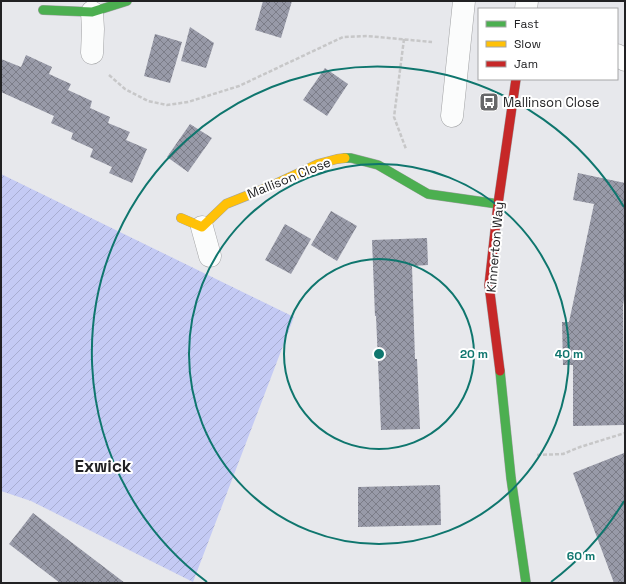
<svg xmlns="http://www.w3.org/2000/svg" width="626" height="584" viewBox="0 0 626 584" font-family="'Space Grotesk',sans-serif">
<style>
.garden{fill:url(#garden-furrows)}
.building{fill:url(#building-cross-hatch)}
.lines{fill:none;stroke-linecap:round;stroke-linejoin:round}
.street-casing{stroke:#a1a2a4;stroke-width:23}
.fast-casing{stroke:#a1a2a4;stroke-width:10}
.slow-casing{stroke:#a1a2a4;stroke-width:10}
.jam-casing{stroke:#a1a2a4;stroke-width:10}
.path{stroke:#c7c7c8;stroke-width:2.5;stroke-dasharray:4 2;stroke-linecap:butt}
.street{stroke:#fbfcfc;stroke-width:22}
.fast{stroke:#4caf50;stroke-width:9}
.slow{stroke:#ffc107;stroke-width:9}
.jam{stroke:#c62828;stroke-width:9}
.ring{fill:none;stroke:#0f766e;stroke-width:2}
.labels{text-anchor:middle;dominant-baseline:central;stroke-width:4;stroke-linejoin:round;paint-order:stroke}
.poi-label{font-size:13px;fill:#212123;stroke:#fff;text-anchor:start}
.street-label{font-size:13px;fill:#212123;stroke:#fff}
.district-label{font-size:17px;font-weight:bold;fill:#212123;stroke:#fff}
.centre{fill:#0f766e;stroke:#fff;stroke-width:2}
.ring-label{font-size:12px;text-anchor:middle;font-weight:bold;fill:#0f766e;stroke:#fff;stroke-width:4;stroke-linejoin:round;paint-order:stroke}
</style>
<defs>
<pattern id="garden-furrows" width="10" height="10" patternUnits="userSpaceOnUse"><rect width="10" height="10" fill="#c4caf4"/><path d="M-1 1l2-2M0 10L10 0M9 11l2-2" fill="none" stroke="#a8add1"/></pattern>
<pattern id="building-cross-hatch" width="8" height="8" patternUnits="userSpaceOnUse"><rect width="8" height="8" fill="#989aa8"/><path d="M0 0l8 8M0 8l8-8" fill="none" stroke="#7c7d88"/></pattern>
</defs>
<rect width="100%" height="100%" fill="#e7e8ec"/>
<path class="garden" d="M 1,174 L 294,317 L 193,582 L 31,501 L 1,491 Z"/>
<path class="building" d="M 263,1 L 292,1 L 281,38 L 255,30 Z
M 190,27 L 214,43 L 206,68 L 181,61 Z
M 155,34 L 182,42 L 170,83 L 144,76 Z
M 26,55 L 52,67 L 49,74 L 71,84 L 68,90 L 92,101 L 90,108 L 110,117 L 108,123 L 130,132 L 126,140 L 147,149 L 132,183 L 109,173 L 112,167 L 90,157 L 93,149 L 71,139 L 73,133 L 51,123 L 54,116 L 1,92 L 1,59 L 21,67 Z
M 325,68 L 348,84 L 327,116 L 303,100 Z
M 190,124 L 212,138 L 188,172 L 167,157 Z
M 578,173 L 625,183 L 625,294 L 623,305 L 624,425 L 573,426 L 573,365 L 563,365 L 562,322 L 569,322 L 594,204 L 573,200 Z
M 331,211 L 357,226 L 337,261 L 311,245 Z
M 285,224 L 311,239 L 291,274 L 265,260 Z
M 427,238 L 428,265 L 412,266 L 415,359 L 417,359 L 420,429 L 381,430 L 376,316 L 375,316 L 372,240 Z
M 624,453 L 625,583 L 614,583 L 573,473 Z
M 440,485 L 441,525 L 358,527 L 358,487 Z
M 33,513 L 125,583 L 60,583 L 9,544 Z"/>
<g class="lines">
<g class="street-casing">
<path id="street" d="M 526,9 L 527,1
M 92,12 L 93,29 L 92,53
M 617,55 L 625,60
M 452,116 L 464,1
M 202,227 L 210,256"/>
</g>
<g class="fast-casing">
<path id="fast" d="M 43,10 L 92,12 L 127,1
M 345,158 L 351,158 L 378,165 L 428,194 L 498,204
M 500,371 L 511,478 L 526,583"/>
</g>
<g class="slow-casing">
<path id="slow" d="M 181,218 L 202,227 L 226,204 L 271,186 L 318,164 L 337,159 L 345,158"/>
</g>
<g class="jam-casing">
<path id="jam" d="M 500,371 L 489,285 L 498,204 L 516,79"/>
</g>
<path class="path" d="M 404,39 L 394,117 L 406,149
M 109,75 L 125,89 L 148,101 L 167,105 L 188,102 L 239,86 L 343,37 L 367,36 L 432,42
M 537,455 L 563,454 L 580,447 L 625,433"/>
<use href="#street" class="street"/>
<use href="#fast" class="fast"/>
<use href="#slow" class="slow"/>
<use href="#jam" class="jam"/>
</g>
<g class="ring">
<circle cx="379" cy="354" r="95"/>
<circle cx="379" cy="354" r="190"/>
<path d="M624 501A286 286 0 0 1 551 582M207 582A286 286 0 1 1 624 207"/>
</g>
<defs>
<g id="bus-square" transform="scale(1)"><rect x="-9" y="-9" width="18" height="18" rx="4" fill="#666769" stroke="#fff"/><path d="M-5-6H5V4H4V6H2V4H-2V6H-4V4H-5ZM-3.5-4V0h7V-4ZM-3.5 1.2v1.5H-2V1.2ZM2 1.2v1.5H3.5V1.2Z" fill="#fff"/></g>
</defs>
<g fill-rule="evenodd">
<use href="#bus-square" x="489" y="102"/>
</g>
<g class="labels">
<g class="poi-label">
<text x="503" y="102">Mallinson Close</text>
</g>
<g class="street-label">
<text transform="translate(289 178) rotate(-22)">Mallison Close</text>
<text transform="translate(495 247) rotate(-85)">Kinnerton Way</text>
</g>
<g class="district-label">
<text x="103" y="466">Exwick</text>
</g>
</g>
<circle cx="379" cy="354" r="6" class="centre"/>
<g class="ring-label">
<text x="474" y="358">20 m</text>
<text x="569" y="358">40 m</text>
<text x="581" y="560">60 m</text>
</g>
<rect width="626" height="584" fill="none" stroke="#212123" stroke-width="4"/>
<rect x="478" y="8" width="140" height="72" fill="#ffffff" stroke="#a6a6a7"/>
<rect x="486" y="21" width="20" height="6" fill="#4caf50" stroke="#a6a6a7"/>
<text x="514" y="28" font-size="12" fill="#212123">Fast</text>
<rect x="486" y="41" width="20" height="6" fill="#ffc107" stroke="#a6a6a7"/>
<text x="514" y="48" font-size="12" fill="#212123">Slow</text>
<rect x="486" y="61" width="20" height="6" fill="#c62828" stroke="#a6a6a7"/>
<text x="514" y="68" font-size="12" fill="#212123">Jam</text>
</svg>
